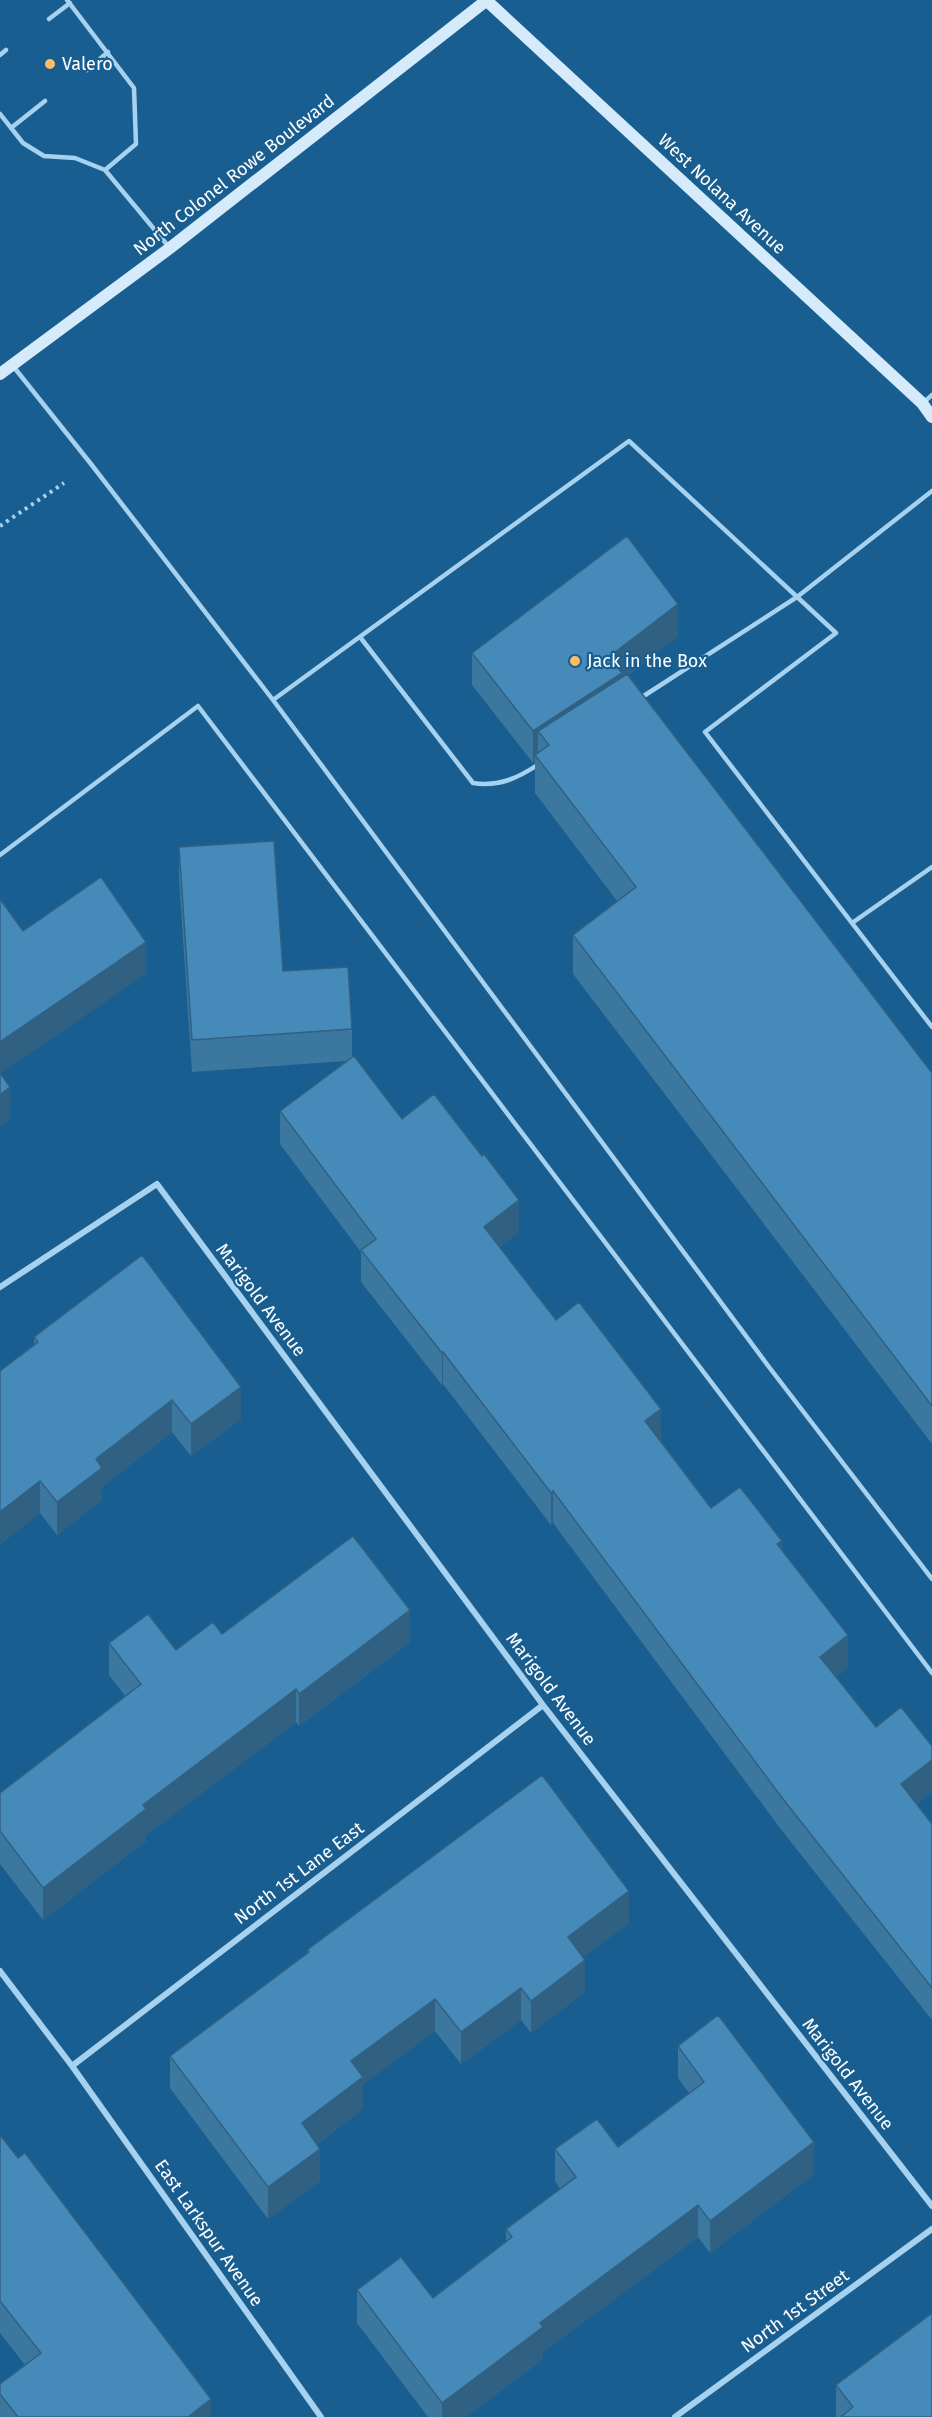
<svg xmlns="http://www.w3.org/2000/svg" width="932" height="2417" viewBox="0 0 932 2417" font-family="'Fira Sans',sans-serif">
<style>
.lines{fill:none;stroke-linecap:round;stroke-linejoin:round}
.path{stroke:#a7d2ef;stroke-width:4;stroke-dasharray:3 4.5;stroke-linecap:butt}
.lane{stroke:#a7d2ef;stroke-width:4.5}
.street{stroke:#a7d2ef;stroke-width:6}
.secondary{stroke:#d5eafa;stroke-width:12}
.wall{fill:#3c779f}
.shaded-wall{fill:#316182}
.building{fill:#468ab9;stroke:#316182;stroke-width:1.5}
.poi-dot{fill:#ffbd65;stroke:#195e90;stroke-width:2}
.labels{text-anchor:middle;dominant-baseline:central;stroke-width:4.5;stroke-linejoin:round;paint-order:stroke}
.poi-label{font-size:18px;fill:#fff;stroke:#195e90;text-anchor:start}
.street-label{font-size:18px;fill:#fff;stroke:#195e90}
</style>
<rect width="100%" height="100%" fill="#195e90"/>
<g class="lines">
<path class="path" d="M 0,526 L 64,483"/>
<path class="lane" d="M 67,0 L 134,88 L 136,144 L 105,170
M 49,19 L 70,3
M 0,55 L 6,50
M 87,70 L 108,52
M 0,114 L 23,143 L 44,156 L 75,158 L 105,170 L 169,247
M 11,128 L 45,101
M 13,366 L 91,464 L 273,700 L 629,441 L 836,633 L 705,732 L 932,1027
M 923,403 L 932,395
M 360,637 L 473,783 C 499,787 518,778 539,764
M 639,699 L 797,597 L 932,491
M 273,700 L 769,1367 L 932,1579
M 0,855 L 198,706 L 932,1673
M 852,923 L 932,867"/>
<path class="street" d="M 0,1287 L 157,1184 L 543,1705 L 932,2206
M 0,1971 L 72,2066 L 321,2417
M 72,2066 L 543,1705
M 675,2417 L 932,2229"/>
<path class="secondary" d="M 486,0 L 922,403 L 932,417
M 0,374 L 170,248 L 487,0"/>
</g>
<path class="wall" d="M 678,636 L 628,675 L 932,1073 L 932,1444 L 573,974 L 573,935 L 617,901 L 535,793 L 535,761 L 533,763 L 472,685 L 472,653 Z
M 179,847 L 283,971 L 352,1029 L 352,1057 L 402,1119 L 519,1232 L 499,1247 L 556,1320 L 661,1441 L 711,1508 L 782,1549 L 848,1668 L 836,1677 L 876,1727 L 932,1792 L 917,1804 L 932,1824 L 932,2020 L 783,1832 L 553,1523 L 551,1525 L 443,1384 L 442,1385 L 361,1282 L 361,1252 L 280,1144 L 280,1111 L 346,1061 L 192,1072 L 179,880 Z
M 34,1337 L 241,1419 L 191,1456 L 172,1432 L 102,1487 L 102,1500 L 57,1535 L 40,1513 L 0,1544 L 0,1371 L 34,1344 Z
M 222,1634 L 410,1642 L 299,1726 L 296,1722 L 146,1835 L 146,1841 L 43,1920 L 0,1864 L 0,1793 L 125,1696 L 109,1675 L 109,1643 L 176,1650 Z
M 629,1923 L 583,1957 L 585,1992 L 531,2033 L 521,2020 L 461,2064 L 435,2031 L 363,2084 L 363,2109 L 317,2144 L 320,2181 L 268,2219 L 170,2088 L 170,2056 L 307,1953 L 307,1950 Z
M 678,2046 L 814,2174 L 710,2253 L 698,2237 L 543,2352 L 543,2359 L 466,2417 L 428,2417 L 357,2323 L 357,2290 L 433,2298 L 506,2241 L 506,2229 L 560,2189 L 555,2181 L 555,2149 L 618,2147 L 689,2093 L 678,2078 Z
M 0,2135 L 211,2417 L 0,2417 L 0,2384 L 25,2365 L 0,2333 Z
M 836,2385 L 932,2417 L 836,2417 Z"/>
<path class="shaded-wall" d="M 678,604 L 678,636 L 622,679 L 549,745 L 538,731 L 538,759 L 535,755 L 535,761 L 533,763 L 533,731 L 609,657 Z
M 146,942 L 146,974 L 0,1074 L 0,1042 Z
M 10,1087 L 10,1119 L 0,1127 L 0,1095 Z
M 519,1200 L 519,1232 L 484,1260 L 484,1227 Z
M 443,1352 L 443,1384 L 442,1385 L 442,1353 Z
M 241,1387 L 241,1419 L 191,1456 L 191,1424 Z
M 172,1400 L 172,1432 L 102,1487 L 102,1500 L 57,1535 L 57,1502 L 96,1459 Z
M 661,1409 L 661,1441 L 645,1453 L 645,1421 Z
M 40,1481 L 40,1513 L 0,1544 L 0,1512 Z
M 553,1491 L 553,1523 L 551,1525 L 551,1493 Z
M 782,1541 L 782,1573 L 777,1544 Z
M 410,1610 L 410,1642 L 299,1726 L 299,1694 Z
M 848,1635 L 848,1668 L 820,1690 L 820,1657 Z
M 296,1689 L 296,1722 L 146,1835 L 146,1841 L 43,1920 L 43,1888 L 143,1805 Z
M 932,1760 L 932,1792 L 901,1816 L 901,1784 Z
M 629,1891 L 629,1923 L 568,1969 L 568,1937 Z
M 585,1960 L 585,1992 L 531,2033 L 531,2001 Z
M 521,1988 L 521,2020 L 461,2064 L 461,2032 Z
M 435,1999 L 435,2031 L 363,2084 L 363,2109 L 302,2155 L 302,2123 L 351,2061 Z
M 814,2142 L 814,2174 L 710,2253 L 710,2221 Z
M 320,2149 L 320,2181 L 268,2219 L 268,2187 Z
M 698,2205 L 698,2237 L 543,2352 L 543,2359 L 466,2417 L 442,2417 L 442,2403 L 540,2323 Z
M 211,2399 L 211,2417 L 188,2417 Z"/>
<path class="building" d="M 627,536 L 678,604 L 609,657 L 622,673 L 533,731 L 472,653 Z
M 627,674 L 932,1073 L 932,1406 L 573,935 L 636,887 L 535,755 L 549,745 L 538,731 Z
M 274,841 L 283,971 L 348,967 L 352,1029 L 192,1040 L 179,847 Z
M 101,877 L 146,942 L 0,1042 L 0,899 L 23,931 Z
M 354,1056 L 402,1119 L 434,1094 L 482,1156 L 484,1154 L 519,1200 L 484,1227 L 556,1320 L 579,1302 L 661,1409 L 645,1421 L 711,1508 L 740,1487 L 782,1541 L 777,1544 L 848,1635 L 820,1657 L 876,1727 L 901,1707 L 932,1746 L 932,1760 L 901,1784 L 932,1824 L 932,1988 L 783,1799 L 553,1491 L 551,1493 L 443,1352 L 442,1353 L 361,1250 L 376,1239 L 280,1111 Z
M 0,1073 L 10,1087 L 0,1095 Z
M 142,1255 L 241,1387 L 191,1424 L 172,1400 L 96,1459 L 102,1468 L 57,1502 L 40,1481 L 0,1512 L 0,1371 L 38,1342 L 34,1337 Z
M 353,1536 L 410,1610 L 299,1694 L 296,1689 L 143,1805 L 146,1809 L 43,1888 L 0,1831 L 0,1793 L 141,1684 L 109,1643 L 148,1614 L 176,1650 L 213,1622 L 222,1634 Z
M 542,1775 L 629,1891 L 568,1937 L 585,1960 L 531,2001 L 521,1988 L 461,2032 L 435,1999 L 351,2061 L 363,2077 L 302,2123 L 320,2149 L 268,2187 L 170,2056 L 309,1952 L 307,1950 Z
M 718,2015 L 814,2142 L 710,2221 L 698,2205 L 540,2323 L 543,2327 L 442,2403 L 357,2290 L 401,2257 L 433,2298 L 512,2237 L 506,2229 L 576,2177 L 555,2149 L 597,2119 L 618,2147 L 704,2082 L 678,2046 Z
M 0,2135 L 18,2158 L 25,2153 L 211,2399 L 188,2417 L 18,2417 L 0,2394 L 0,2384 L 41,2353 L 0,2301 Z
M 932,2313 L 932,2417 L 841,2417 L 853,2407 L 836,2385 Z"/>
<g class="poi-dot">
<circle cx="50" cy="64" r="6"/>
<circle cx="575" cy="661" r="6"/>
</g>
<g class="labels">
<g class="poi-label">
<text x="62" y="64">Valero</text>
<text x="587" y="661">Jack in the Box</text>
</g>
<g class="street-label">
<text transform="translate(234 175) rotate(-38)">North Colonel Rowe Boulevard</text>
<text transform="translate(722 194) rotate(43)">West Nolana Avenue</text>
<text transform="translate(261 1300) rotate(53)">Marigold Avenue</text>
<text transform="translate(551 1689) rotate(53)">Marigold Avenue</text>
<text transform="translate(299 1873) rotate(-37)">North 1st Lane East</text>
<text transform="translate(848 2074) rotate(52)">Marigold Avenue</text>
<text transform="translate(209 2233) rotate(55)">East Larkspur Avenue</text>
<text transform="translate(795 2311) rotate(-36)">North 1st Street</text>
</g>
</g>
</svg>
